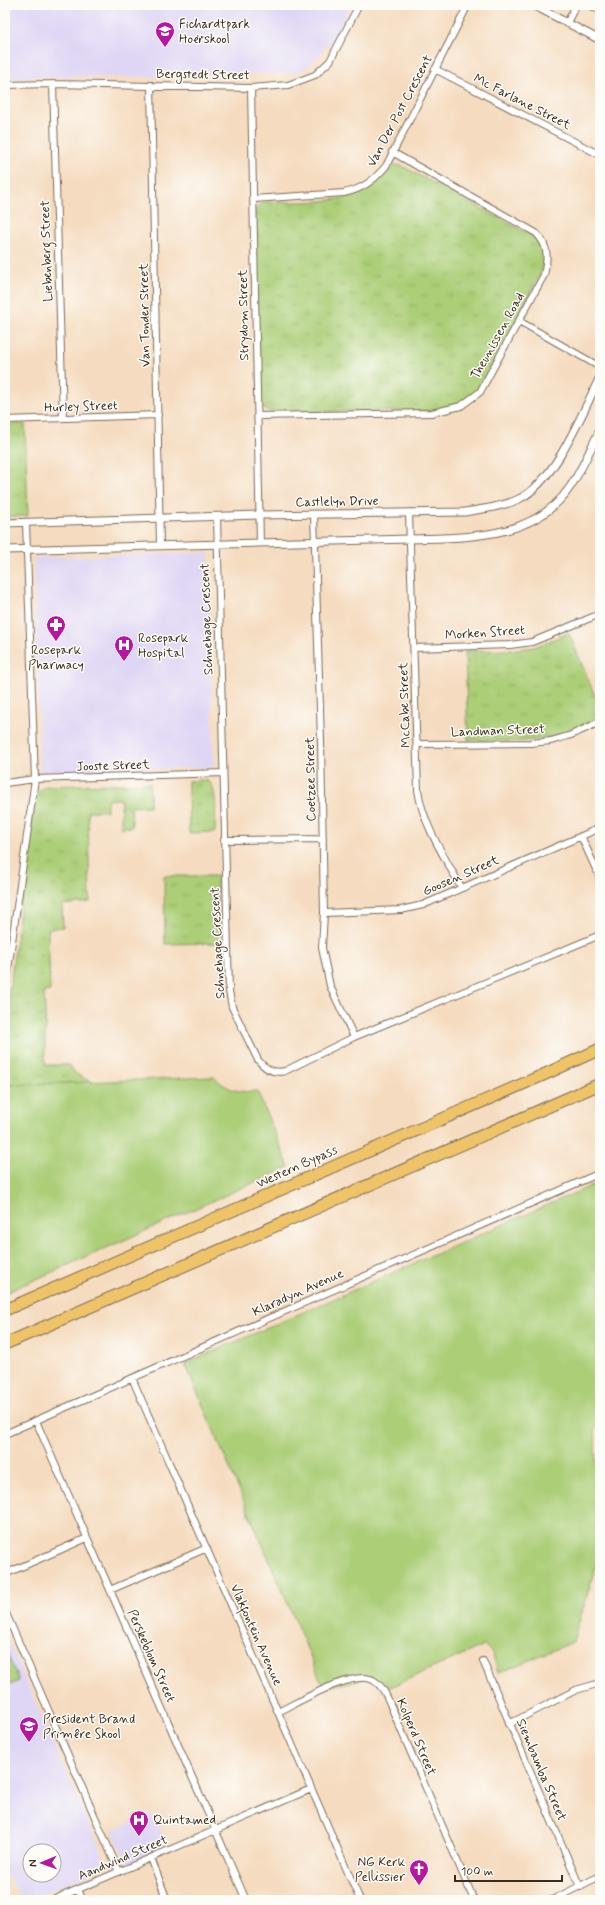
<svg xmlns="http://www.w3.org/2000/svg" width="605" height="1905" viewBox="0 0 605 1905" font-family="Mynerve,sans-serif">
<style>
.built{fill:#dfd5f5;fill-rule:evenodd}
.green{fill:#abce77;stroke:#737c4a}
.park{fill:url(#park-tufts);stroke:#737c4a}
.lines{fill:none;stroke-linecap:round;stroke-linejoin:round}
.minor-casing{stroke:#7c6857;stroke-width:8}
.tertiary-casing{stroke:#7c6857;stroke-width:9}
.motorway-casing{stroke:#7c6857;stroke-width:13}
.minor{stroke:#fff;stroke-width:6}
.tertiary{stroke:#fff;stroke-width:7}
.motorway{stroke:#efc469;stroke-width:11}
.labels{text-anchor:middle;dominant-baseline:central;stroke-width:3;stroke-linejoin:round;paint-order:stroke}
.poi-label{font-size:13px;fill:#3b2a1e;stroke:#fdfcf7;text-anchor:start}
.street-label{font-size:13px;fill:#3b2a1e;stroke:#fdfcf7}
</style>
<defs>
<pattern id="park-tufts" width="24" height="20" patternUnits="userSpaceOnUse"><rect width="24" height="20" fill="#abce77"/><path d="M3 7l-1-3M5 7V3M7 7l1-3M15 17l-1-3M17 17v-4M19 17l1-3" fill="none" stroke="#94b166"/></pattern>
</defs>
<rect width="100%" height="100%" fill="#fdfcf7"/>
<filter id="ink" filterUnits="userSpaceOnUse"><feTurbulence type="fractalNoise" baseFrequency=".025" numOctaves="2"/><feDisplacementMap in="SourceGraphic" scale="8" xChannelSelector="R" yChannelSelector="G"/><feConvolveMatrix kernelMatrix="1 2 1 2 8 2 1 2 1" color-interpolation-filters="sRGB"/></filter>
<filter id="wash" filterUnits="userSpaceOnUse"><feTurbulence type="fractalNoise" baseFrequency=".012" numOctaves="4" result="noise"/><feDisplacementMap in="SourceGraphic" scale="16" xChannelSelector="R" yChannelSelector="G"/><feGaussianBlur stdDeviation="0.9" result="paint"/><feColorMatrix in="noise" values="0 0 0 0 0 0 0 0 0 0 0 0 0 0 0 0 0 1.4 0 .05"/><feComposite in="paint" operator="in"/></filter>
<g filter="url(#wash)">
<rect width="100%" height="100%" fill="#f5dcc0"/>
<path class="built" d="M 5,5 L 351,5 L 337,34 L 313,63 L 297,73 L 147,77 L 5,77 Z
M 208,553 L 214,767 L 40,772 L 34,558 Z
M 5,1634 L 103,1855 L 103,1861 L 99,1868 L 92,1873 L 28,1900 L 21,1900 L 10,1878 L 5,1880 ZM 30,1851 L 54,1851 L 54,1875 L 30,1875 Z
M 152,1813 L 168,1848 L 128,1866 L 112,1831 Z"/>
<path class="green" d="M 214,1077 C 227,1090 239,1093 257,1091 L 289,1167 L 5,1293 L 5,1085 Z
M 600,1182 L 600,1416 L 595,1429 L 598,1559 L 573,1642 L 498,1673 L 493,1654 L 484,1645 L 386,1689 L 370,1677 L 324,1688 L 185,1364 Z
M 5,1649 L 19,1681 L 5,1687 Z"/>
<path class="park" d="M 395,165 L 402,166 L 533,236 C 544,248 544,258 541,273 L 478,392 L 466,402 L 431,411 L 272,412 L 264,409 L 260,402 L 254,311 L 255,210 L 263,202 C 297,202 347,205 375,185 C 383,179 387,170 395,165 Z
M 5,424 L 25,424 L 28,516 L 5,517 Z
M 569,633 L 600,708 L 600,717 C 584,725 568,732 551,737 C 525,744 495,740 468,740 L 465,651 L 509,650 L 534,647 Z
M 188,781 C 193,781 202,779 207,781 C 219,785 215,821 215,832 L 189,833 Z
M 150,783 L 150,806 L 131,807 L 132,827 L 121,828 L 121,799 L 107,800 L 107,811 L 88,811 L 90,902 L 62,905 L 63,927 L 48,929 L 50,991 L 44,992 L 46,1030 L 45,1030 L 45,1065 L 70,1065 C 74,1075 83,1078 92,1082 L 5,1085 L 5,1023 L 35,797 L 39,790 L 47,786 Z
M 164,876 L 217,876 L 218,943 L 165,944 Z"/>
</g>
<g filter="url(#ink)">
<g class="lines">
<g class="minor-casing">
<path id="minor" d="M 567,23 L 576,5
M 435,69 L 600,155
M 53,84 L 63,418
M 5,85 L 53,84 L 251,88 L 288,85 L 315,75 L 330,61 L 359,5
M 151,85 L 160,545
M 251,88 L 260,543
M 253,199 L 344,193 C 363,189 374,180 386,166 L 468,5
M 519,321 L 600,367
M 257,416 L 432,413 L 461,406 L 480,392 L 544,275 C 548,258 549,246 536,233 L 392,152
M 5,420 L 158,415
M 409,513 L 418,790 C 423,825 444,856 461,887
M 314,514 L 321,742 L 324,913 L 322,948 L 330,986 L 354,1037
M 217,517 L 229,991 L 232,1007 L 258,1060 C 265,1069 273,1074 285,1071 L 354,1037 L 600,935
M 414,648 L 510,645 L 532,642 L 600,614
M 417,744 L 531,743 L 551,741 L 571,735 L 600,722
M 5,783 L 35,779 L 223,773
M 581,836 L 600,878
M 224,840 L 323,839
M 324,913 L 401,910 L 423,905 L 600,828
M 5,991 L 35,779 L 26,523
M 132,1378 L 360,1900
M 36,1421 L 246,1900
M 5,1434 L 600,1173
M 5,1574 L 87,1538
M 110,1590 L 207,1548
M 5,1611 L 119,1872
M 483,1661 L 580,1887
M 278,1712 C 297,1703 354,1669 373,1680 C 384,1686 388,1700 393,1711 L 474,1900
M 509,1724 L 576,1690 L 600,1683
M 151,1858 L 167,1900
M 78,1890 L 83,1900
M 53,1900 L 311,1789
M 552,1900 L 600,1876"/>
</g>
<g class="tertiary-casing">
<path id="tertiary" d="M 533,5 L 600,40
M 591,5 L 600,10
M 5,523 L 259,515 L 465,512 C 483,509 502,507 519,499 C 556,481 582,413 600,377
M 5,550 L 410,539 C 466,537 535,540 570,487 C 582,470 590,449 600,430"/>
</g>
<g class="motorway-casing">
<path id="motorway" d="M 5,1310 L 541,1076 L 600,1049
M 5,1344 L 600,1084"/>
</g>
<use href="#minor" class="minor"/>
<use href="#tertiary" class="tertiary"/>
<use href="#motorway" class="motorway"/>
</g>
</g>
<defs>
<g id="school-pin" transform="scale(1)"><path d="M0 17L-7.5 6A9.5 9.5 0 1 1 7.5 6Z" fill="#b5179e" stroke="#fdfcf7"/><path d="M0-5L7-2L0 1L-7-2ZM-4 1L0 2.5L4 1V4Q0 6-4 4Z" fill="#fff"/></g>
<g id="pharmacy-pin" transform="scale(1)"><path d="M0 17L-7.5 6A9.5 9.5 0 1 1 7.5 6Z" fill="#b5179e" stroke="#fdfcf7"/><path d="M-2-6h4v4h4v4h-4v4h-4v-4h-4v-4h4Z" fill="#fff"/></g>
<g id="hospital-pin" transform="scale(1)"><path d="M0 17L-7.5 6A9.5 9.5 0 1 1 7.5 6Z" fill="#b5179e" stroke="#fdfcf7"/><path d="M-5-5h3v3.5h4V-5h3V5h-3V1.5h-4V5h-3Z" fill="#fff"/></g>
<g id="church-pin" transform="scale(1)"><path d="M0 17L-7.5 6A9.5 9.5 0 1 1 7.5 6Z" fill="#b5179e" stroke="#fdfcf7"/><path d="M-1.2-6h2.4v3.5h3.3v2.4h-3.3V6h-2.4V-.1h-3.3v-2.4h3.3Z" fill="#fff"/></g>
</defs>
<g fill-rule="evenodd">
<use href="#school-pin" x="165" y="31"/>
<use href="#pharmacy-pin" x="56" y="625"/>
<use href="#hospital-pin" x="124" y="645"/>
<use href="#school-pin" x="29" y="1726"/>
<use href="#hospital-pin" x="139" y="1820"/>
<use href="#church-pin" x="419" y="1869"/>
</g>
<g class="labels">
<g class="poi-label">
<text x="179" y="24">Fichardtpark<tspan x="179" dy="15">Hoërskool</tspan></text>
<text x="138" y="638">Rosepark<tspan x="138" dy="15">Hospital</tspan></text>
<text x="56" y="650" text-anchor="middle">Rosepark<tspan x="56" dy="15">Pharmacy</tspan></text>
<text x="43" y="1719">President Brand<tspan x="43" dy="15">Primêre Skool</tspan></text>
<text x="153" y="1820">Quintamed</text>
<text x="405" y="1862" text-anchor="end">NG Kerk<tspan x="405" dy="15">Pellissier</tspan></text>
</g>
<g class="street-label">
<text transform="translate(203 75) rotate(1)">Bergstedt Street</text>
<text transform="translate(522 102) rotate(27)">Mc Farlane Street</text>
<text transform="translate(400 111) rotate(-62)">Van Der Post Crescent</text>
<text transform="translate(47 251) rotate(-92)">Liebenberg Street</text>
<text transform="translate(145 315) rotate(-91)">Van Tonder Street</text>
<text transform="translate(244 315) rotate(-91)">Strydom Street</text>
<text transform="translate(498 336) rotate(-61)">Theunissen Road</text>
<text transform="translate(81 407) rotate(-2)">Hurley Street</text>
<text transform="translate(337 502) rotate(-1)">Castlelyn Drive</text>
<text transform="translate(207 619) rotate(-92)">Schnehage Crescent</text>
<text transform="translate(485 633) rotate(-4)">Morken Street</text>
<text transform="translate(405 705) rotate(-92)">McCabe Street</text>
<text transform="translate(498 731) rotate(-2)">Landman Street</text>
<text transform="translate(113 766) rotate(-2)">Jooste Street</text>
<text transform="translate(311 779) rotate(-91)">Coetzee Street</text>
<text transform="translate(461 876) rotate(-24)">Goosen Street</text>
<text transform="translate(218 943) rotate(-93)">Schnehage Crescent</text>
<text transform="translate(297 1167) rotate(-24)">Western Bypass</text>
<text transform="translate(298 1293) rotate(-24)">Klaradyn Avenue</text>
<text transform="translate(256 1635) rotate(66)">Vlakfontein Avenue</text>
<text transform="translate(151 1656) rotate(66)">Perskeblom Street</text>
<text transform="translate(416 1737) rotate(67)">Kolperd Street</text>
<text transform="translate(541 1770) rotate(67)">Siembamba Street</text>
<text transform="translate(123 1858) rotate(-23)">Aandwind Street</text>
</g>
</g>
<rect width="605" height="1905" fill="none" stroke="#fdfcf7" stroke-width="20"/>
<g transform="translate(42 1863) rotate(268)"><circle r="19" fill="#fdfcf7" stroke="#afa8a0"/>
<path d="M0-3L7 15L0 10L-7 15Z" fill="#b5179e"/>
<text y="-6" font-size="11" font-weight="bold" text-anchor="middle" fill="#3b2a1e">N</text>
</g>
<path d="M455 1875v6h107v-6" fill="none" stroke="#3b2a1e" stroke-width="2"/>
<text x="461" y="1875" font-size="12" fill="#3b2a1e" stroke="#fdfcf7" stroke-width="3" paint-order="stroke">100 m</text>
</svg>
